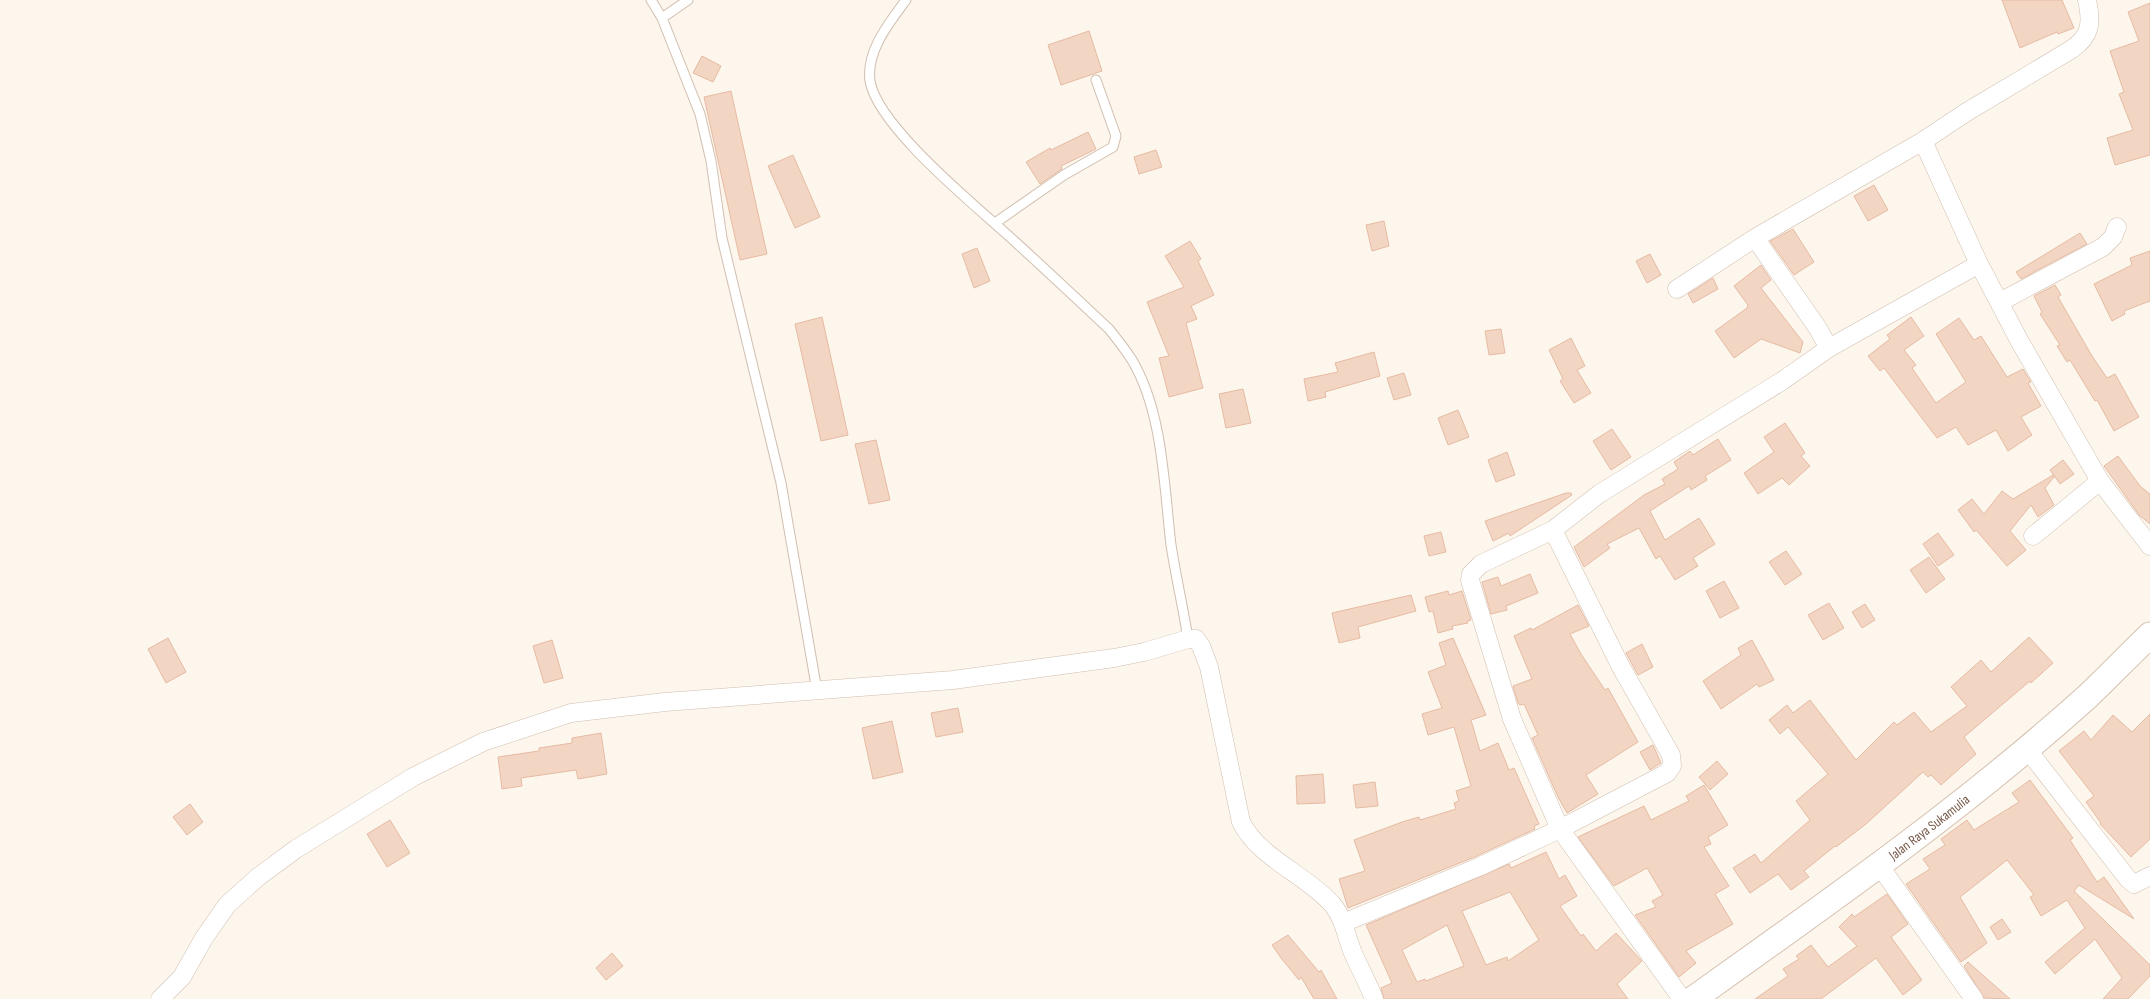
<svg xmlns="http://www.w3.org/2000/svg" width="2150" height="999" viewBox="0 0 2150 999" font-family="'Sofia Sans Condensed',sans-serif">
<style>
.building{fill:#f3d5c3;stroke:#e6bba3;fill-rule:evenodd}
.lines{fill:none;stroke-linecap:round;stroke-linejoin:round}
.service-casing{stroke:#d1beb0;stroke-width:11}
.minor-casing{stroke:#d1beb0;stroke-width:19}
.secondary-casing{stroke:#d6c0b0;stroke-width:27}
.service{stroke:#fff;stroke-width:9}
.minor{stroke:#fff;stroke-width:18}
.secondary{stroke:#fff;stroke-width:25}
.labels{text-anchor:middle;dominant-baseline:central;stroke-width:4;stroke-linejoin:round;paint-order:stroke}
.street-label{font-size:14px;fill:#7a5c4d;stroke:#fffaf3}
</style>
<rect width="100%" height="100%" fill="#fdf6ec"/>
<path class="building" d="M 2002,0 L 2062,0 L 2074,28 L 2058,34 L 2057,32 L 2020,48 Z
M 2150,3 L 2150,155 L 2115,165 L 2107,138 L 2133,130 L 2119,94 L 2124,92 L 2110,51 L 2139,41 L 2128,12 Z
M 1089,31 L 1102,71 L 1061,85 L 1048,45 Z
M 702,56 L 721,66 L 713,82 L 693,73 Z
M 731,91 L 767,254 L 740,260 L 704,97 Z
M 1088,132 L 1096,149 L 1061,166 L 1062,169 L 1040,184 L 1026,162 L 1050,148 L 1051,150 Z
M 1156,150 L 1162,167 L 1139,174 L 1134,157 Z
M 793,155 L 820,217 L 795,228 L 768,166 Z
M 1874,185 L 1888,210 L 1868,221 L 1854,196 Z
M 1384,221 L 1389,246 L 1372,251 L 1366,225 Z
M 1793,229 L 1814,262 L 1794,275 L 1770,241 Z
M 2080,233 L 2087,244 L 2021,279 L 2016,272 Z
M 1190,241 L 1201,259 L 1198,261 L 1214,295 L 1191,306 L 1197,319 L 1186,323 L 1203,388 L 1169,397 L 1159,358 L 1169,356 L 1147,302 L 1184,287 L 1165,256 Z
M 977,248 L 990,281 L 974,288 L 962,254 Z
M 2150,251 L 2150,301 L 2124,311 L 2125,314 L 2112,321 L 2094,284 L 2132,265 L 2130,258 Z
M 1650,254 L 1661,275 L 1647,283 L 1636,261 Z
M 1761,265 L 1771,280 L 1761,288 L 1803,342 L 1800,353 L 1761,339 L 1734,358 L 1715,331 L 1747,308 L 1748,305 L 1734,286 Z
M 1713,278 L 1718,289 L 1693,303 L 1688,294 Z
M 2055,285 L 2061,295 L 2058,297 L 2092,356 L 2107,378 L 2115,374 L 2139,417 L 2114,431 L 2097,400 L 2095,401 L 2070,360 L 2067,362 L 2057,346 L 2060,345 L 2040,314 L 2042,312 L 2034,296 Z
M 822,317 L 848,435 L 821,441 L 795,324 Z
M 1911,317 L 1924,336 L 1904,350 L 1916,365 L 1912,368 L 1936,403 L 1966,382 L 1936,334 L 1959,318 L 1974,340 L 1981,336 L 2007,377 L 2023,369 L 2031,382 L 2028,383 L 2041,406 L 2021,417 L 2032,435 L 2008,451 L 1996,430 L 1968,445 L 1956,427 L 1937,438 L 1884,368 L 1880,371 L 1868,356 L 1890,339 L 1887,335 Z
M 1501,329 L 1505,353 L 1489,355 L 1485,331 Z
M 1571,338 L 1585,366 L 1577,370 L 1591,393 L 1574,403 L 1560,381 L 1563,379 L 1549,350 Z
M 1374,352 L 1380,376 L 1325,392 L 1326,397 L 1308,401 L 1304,379 L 1338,372 L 1335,363 Z
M 1404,373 L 1411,395 L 1394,400 L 1387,378 Z
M 1243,389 L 1251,423 L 1226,428 L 1219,394 Z
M 1458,410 L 1469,437 L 1448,445 L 1438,418 Z
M 1785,423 L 1805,453 L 1801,456 L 1810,466 L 1789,485 L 1782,478 L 1758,494 L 1744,473 L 1774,452 L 1764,437 Z
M 1612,429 L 1631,457 L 1611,470 L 1593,441 Z
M 1718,439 L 1731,460 L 1705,476 L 1707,480 L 1691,490 L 1689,486 L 1650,511 L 1665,540 L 1699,518 L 1715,544 L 1693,558 L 1698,566 L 1675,580 L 1660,556 L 1656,559 L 1639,528 L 1607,544 L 1610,548 L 1584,567 L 1574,547 L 1644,495 L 1665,484 L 1662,479 L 1678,469 L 1674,462 L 1690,451 L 1693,455 Z
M 876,440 L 890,500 L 869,504 L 855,444 Z
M 1507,452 L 1515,475 L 1496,482 L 1488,460 Z
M 2118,456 L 2140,486 L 2150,494 L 2150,524 L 2139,515 L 2104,466 Z
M 2063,460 L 2074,474 L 2060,484 L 2050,470 Z
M 2053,475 L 2054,477 L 2045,488 L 2054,505 L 2038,517 L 2031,505 L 2010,531 L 2026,550 L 2007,566 L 1976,530 L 1974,532 L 1958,510 L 1972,499 L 1984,514 L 2002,491 L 2013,499 Z
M 1566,493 L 1571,493 L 1572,495 L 1510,536 L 1509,533 L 1493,541 L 1485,521 Z
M 1441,532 L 1446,552 L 1429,556 L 1424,536 Z
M 1938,533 L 1954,555 L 1938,566 L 1923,544 Z
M 1786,551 L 1802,574 L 1785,585 L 1769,562 Z
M 1929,557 L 1945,579 L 1926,593 L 1910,570 Z
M 1530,574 L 1538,593 L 1506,606 L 1507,610 L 1491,614 L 1482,582 L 1498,577 L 1501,586 Z
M 1724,581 L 1739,608 L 1720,618 L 1706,591 Z
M 1448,591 L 1449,595 L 1462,591 L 1471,620 L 1467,621 L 1468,623 L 1452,626 L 1453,629 L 1438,633 L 1433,611 L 1429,612 L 1425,597 Z
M 1411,595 L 1416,611 L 1358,627 L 1360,638 L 1339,643 L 1332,613 Z
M 1829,603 L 1844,628 L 1823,640 L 1808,615 Z
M 1865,604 L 1875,620 L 1862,628 L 1852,612 Z
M 1578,605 L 1589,626 L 1570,634 L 1581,654 L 1605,690 L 1608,688 L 1638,742 L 1586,775 L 1598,794 L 1567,813 L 1558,797 L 1532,738 L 1538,735 L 1524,704 L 1520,705 L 1518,703 L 1513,686 L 1532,679 L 1514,636 L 1531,628 L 1532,630 Z
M 2029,637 L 2053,663 L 2031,683 L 2030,681 L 1964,737 L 1976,754 L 1941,785 L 1931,775 L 1928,777 L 1923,772 L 1866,824 L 1836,847 L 1835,846 L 1804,871 L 1809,877 L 1791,890 L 1778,874 L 1750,893 L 1733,868 L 1755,854 L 1761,863 L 1810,820 L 1796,801 L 1828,774 L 1788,727 L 1780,734 L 1769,720 L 1787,705 L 1793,713 L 1810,700 L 1856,760 L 1894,722 L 1897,725 L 1914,712 L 1931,732 L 1967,706 L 1951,687 L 1981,660 L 1991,672 Z
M 168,638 L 186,672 L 166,683 L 148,649 Z
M 1453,638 L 1486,715 L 1471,720 L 1480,751 L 1498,743 L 1509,770 L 1514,768 L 1539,824 L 1534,826 L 1535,829 L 1477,856 L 1348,908 L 1339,879 L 1365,871 L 1354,840 L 1402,822 L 1419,817 L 1420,820 L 1456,809 L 1454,803 L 1459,801 L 1456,791 L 1471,786 L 1454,727 L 1428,735 L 1422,714 L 1442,708 L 1428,672 L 1446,665 L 1439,643 Z
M 552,640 L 563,678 L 544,683 L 533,646 Z
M 1752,640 L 1774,680 L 1759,687 L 1757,684 L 1721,709 L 1703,681 L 1741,655 L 1738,648 Z
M 1642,644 L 1653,667 L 1638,675 L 1626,653 Z
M 958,708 L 963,732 L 936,737 L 931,713 Z
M 2150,714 L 2150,839 L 2131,857 L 2100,824 L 2101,823 L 2086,802 L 2094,796 L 2059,751 L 2084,731 L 2091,740 L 2113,715 L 2132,732 Z
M 892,721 L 903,772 L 873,779 L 862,728 Z
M 601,733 L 607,774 L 578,779 L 576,770 L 521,778 L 522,786 L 502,789 L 498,757 L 539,751 L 539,748 L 572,743 L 572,738 Z
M 1653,745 L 1661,763 L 1650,770 L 1640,752 Z
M 1717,761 L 1728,774 L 1710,790 L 1699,777 Z
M 1323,774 L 1325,803 L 1297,804 L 1296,776 Z
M 2030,780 L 2073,838 L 2070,840 L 2097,882 L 2104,877 L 2134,919 L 2079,885 L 2074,891 L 2150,965 L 2150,976 L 2128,999 L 2103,999 L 2122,978 L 2095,939 L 2055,974 L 2045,962 L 2085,928 L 2067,900 L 2041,916 L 2030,897 L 2034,895 L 2007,860 L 1960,897 L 1987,943 L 1961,962 L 1906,884 L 1930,869 L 1923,859 L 1945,845 L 1941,839 L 1967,820 L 1974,830 L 2019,802 L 2012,793 Z
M 1375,782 L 1378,806 L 1356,808 L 1353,785 Z
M 1704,785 L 1728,825 L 1708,837 L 1711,844 L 1704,847 L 1729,886 L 1715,894 L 1733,924 L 1686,951 L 1696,963 L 1679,977 L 1635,915 L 1656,907 L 1652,901 L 1663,895 L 1647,868 L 1614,886 L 1578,837 L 1644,806 L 1651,820 L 1689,801 L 1686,796 Z
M 190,804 L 203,822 L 187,835 L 173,817 Z
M 390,820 L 410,853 L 387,867 L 367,834 Z
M 1546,852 L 1559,879 L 1565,875 L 1577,896 L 1560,906 L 1581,936 L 1583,934 L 1596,951 L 1616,933 L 1642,961 L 1617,984 L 1628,999 L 1384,999 L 1381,988 L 1392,983 L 1366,925 L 1509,864 L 1511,868 ZM 1510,892 L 1539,940 L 1508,961 L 1507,957 L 1486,965 L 1462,911 ZM 1447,925 L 1464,966 L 1426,981 L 1425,979 L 1417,982 L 1402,950 Z
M 1887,894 L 1908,924 L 1891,937 L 1922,980 L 1903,995 L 1876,958 L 1821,999 L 1755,999 L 1788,976 L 1783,969 L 1799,959 L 1796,956 L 1811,945 L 1828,967 L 1857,946 L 1839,927 L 1852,914 L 1854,917 Z
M 2002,919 L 2011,932 L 1998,940 L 1990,927 Z
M 1288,935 L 1319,972 L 1321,970 L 1337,999 L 1314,999 L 1301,977 L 1299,980 L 1281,958 L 1272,945 Z
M 612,953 L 623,966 L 606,980 L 596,968 Z
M 1968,962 L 2010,999 L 1984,998 L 1964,966 Z"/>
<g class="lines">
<g class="service-casing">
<path id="service" d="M 651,0 L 662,18 L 700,114 L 711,161 L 722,238 L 781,483 L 817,691
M 906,0 C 889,23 866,51 870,81 C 877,126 976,206 1011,238 C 1044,268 1077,299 1109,329 C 1117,339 1125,349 1132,360 C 1163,412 1164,486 1171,545 C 1176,577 1183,607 1188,639
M 662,18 L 688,0
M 995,223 L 1064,175 L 1113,147 L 1116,136 L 1096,80"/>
</g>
<g class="minor-casing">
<path id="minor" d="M 1923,141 L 1979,264 L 2020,342 L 2100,481 L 2150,546
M 1677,289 L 1755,238 L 1923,141 L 1965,113 L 2072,49 C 2091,36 2092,22 2087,0
M 2000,302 L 2103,247 L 2113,237 L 2117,227
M 1829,348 L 1979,264
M 2033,536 L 2100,481
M 2027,749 L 2128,879 L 2134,884 L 2150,876
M 1879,865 L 1974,999
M 1343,923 L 1481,866 L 1560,829 L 1667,773 L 1672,766 L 1671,755 L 1621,667 L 1553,530
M 160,999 L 182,977 L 204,938 L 227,905 L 258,877 L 296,849 L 413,777 L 483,742 L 571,713 L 665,702 L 953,680 L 1114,658 L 1144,652 L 1188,639 L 1196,639 L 1201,646 L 1209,667 L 1241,822 C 1259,858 1305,874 1332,904 C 1344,918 1346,936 1353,953 C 1360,969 1368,983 1374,999
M 1682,999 L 1560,829 L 1512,719 L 1470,580 L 1471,574 L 1481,564 L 1553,530 L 1599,494 L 1782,381 L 1829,348 L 1817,327 L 1755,238"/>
</g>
<g class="secondary-casing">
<g id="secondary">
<path id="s1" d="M 1693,999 C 1828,903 1965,807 2088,696 C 2109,676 2129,655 2150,635"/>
</g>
</g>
<use href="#service" class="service"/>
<use href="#minor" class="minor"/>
<use href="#secondary" class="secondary"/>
</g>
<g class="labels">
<g class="street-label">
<text stroke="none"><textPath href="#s1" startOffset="292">Jalan Raya Sukamulia</textPath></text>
</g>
</g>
</svg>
